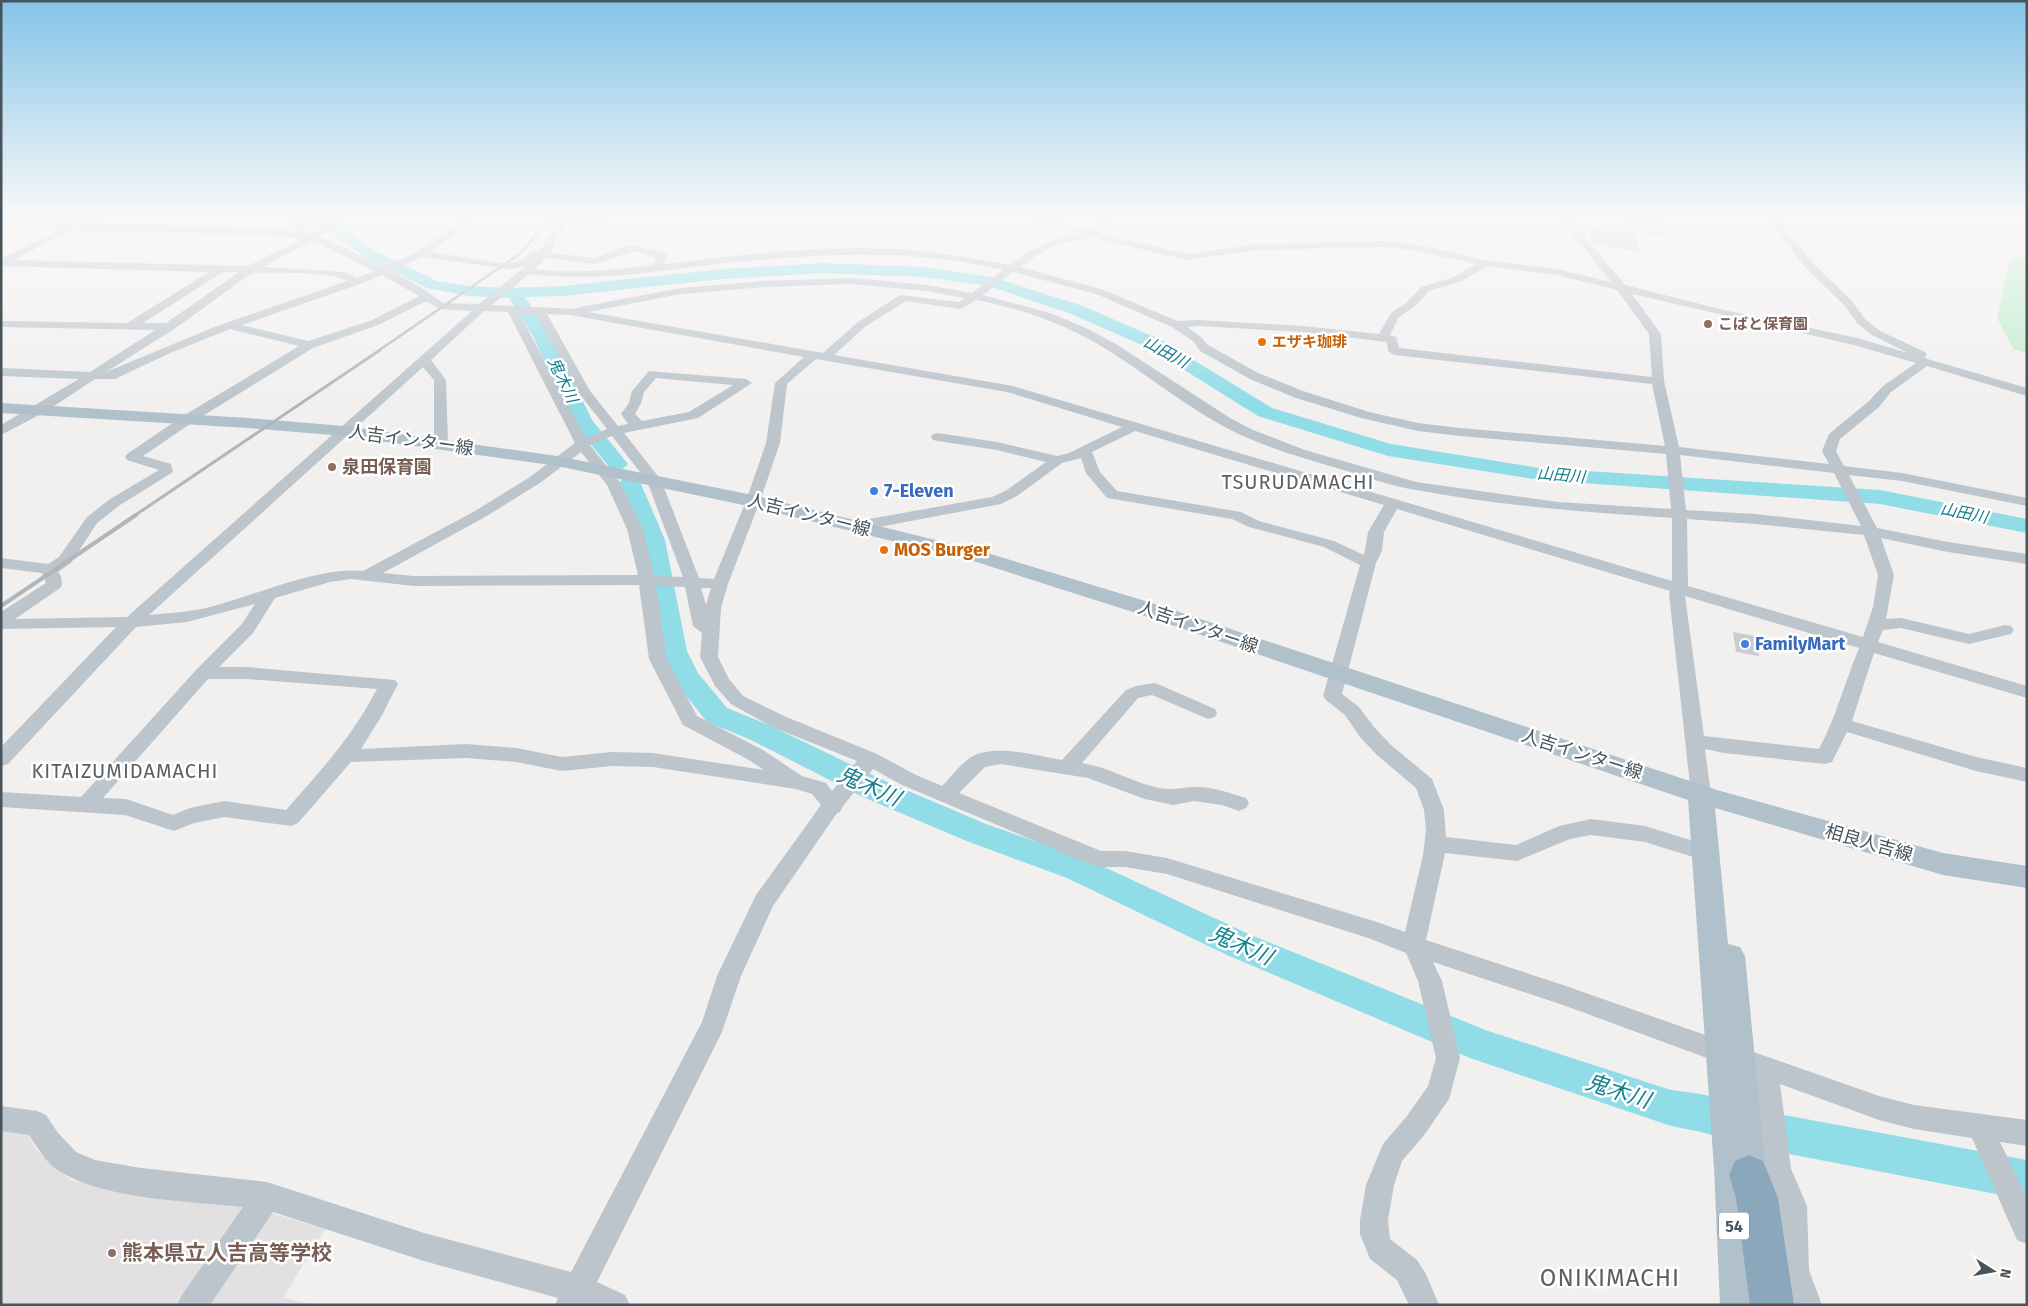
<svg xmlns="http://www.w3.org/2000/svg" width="2028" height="1306" viewBox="0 0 2028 1306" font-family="'Fira Sans','Noto Sans JP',sans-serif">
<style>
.education{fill:#e2e0e1}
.green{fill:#c0eccd}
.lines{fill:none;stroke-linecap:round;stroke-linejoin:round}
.river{fill:#90dde7;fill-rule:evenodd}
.building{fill:#c9cdd1}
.highway-casing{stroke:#7592a7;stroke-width:2}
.minor{fill:#bcc5cb;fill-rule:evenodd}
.major{fill:#b1c1cc;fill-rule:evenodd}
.highway{fill:#8aa7bb;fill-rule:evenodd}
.rail-far2{stroke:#b2b5b9;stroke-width:2.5}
.rail-far1{stroke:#b2b5b9;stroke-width:3}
.rail{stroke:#b2b5b9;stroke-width:4}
.education-dot{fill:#8d6e63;stroke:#fff;stroke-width:2}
.food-dot{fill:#e8710a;stroke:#fff;stroke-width:2}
.shop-dot{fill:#3f7fe0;stroke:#fff;stroke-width:2}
.labels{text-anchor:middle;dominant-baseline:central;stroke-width:5;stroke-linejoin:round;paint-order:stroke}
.far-education-label{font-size:15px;font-weight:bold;fill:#785e54;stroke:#fff;text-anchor:start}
.far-food-label{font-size:15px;font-weight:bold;fill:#c56008;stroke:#fff;text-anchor:start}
.far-water-label{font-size:16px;font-style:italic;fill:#147f8c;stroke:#fff}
.shield{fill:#fff;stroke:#7f878c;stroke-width:1}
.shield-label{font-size:16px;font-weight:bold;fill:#48545b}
.street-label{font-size:18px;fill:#48545b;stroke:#fff}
.education-label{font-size:18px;font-weight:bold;fill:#785e54;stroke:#fff;text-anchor:start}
.shop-label{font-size:18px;font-weight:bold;fill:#366cbe;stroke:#fff;text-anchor:start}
.food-label{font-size:18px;font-weight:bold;fill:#c56008;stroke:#fff;text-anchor:start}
.quarter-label{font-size:20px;letter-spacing:1px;fill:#5c6064;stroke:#fff}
.near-education-label{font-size:21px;font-weight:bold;fill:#785e54;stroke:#fff;text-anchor:start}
.near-water-label{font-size:22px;font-style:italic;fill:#147f8c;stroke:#fff}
.near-quarter-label{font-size:24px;letter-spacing:1px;fill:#5c6064;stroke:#fff}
</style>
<rect width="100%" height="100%" fill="#f2efef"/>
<path class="education" d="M 1,1126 L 24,1128 L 38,1152 L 72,1181 L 258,1202 L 187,1305 L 1,1305 Z
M 267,1212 L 325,1229 L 283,1298 L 316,1305 L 203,1305 Z"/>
<path class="green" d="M 2027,253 L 2027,353 L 2014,350 L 1997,318 L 2008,265 Z"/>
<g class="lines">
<path class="river" d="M 303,219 L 324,219 L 342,227 L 375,251 L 437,281 L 468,286 L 507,288 L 562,286 L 723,269 L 823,263 L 923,267 L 992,277 L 1083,306 L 1161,340 L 1272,408 L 1391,444 L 1540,468 L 1880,490 L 2027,519 L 2027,533 L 1880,504 L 1540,480 L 1388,456 L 1258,416 L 1149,348 L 1071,314 L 989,286 L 923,277 L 823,273 L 723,279 L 562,296 L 525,297 L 551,336 L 592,420 L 628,464 L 624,468 L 617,470 L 610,468 L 573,422 L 533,336 L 509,298 L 468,296 L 427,288 L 365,257 L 332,233 L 305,222 Z
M 630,478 L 638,479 L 641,484 L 665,540 L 687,651 L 698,673 L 727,708 L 769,725 L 885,781 L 986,824 L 1089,860 L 1251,935 L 1488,1031 L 1671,1090 L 1701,1094 L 1784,1115 L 2027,1160 L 2027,1200 L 1784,1153 L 1701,1132 L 1671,1126 L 1470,1058 L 1227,955 L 1067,878 L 964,840 L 863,797 L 749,739 L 707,722 L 676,683 L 661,651 L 641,540 L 619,484 L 622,479 Z"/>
</g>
<path class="building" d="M 1625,219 L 1658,219 L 1664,235 L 1634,233 L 1639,251 L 1610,247 L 1591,241 L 1590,229 L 1620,233 L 1617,226 L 1629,227 Z
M 1733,632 L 1755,636 L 1759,656 L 1736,652 Z"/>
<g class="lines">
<g class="highway-casing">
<path id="highway" d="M 1749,1155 L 1763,1161 L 1778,1198 L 1794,1305 L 1750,1305 L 1736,1198 L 1729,1175 L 1735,1161 Z"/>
</g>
<path class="minor" d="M 80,219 L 92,219 L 14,260 L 248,266 L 311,234 L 328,240 L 383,267 L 417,252 L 465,219 L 476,219 L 430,252 L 506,264 L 520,261 L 532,252 L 540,251 L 557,222 L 564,219 L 613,219 L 609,222 L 570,224 L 564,226 L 550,253 L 594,258 L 623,247 L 635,245 L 666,254 L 667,256 L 664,264 C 741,255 819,245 896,249 C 935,251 972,258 1010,265 C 1036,246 1046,241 1078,233 L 1065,229 L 1022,219 C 1045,219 1066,222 1088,230 L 1101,223 L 1102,219 L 1112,219 L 1109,226 L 1098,233 L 1187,254 L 1258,244 L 1383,241 L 1413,244 L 1485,260 L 1557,269 L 1611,282 L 1561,219 L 1570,219 L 1625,285 L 1724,310 L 1857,338 L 1908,353 L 1872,335 L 1857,323 L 1844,305 L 1806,268 L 1767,219 L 1776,219 L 1814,264 L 1852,301 L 1865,319 L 1880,331 L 1925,352 L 1927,355 L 1924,358 L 2027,388 L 2027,396 L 1927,366 L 1891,392 L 1879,407 L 1840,439 L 1836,451 L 1844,466 L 1902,473 L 2027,498 L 2027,506 L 1902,481 L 1849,475 L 1877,528 L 1948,542 L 2027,554 L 2027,564 L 1948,552 L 1881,538 L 1894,575 L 1886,619 L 1901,618 L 1969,634 L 2005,625 L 2011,626 L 2014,630 L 2011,634 L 1969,644 L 1901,628 L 1883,630 L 1878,642 L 2027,686 L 2027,698 L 1874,653 L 1852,721 L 1976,757 L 2027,768 L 2027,782 L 1976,771 L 1847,732 L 1832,762 L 1825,764 L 1724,753 L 1705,749 L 1711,794 L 1708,799 L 1701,801 L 1694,799 L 1691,794 L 1669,594 L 1670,591 L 1397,509 L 1384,532 L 1382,551 L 1376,563 L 1342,694 L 1359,707 L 1374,727 L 1391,745 L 1432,779 L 1444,810 L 1446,837 L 1516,845 L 1559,826 L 1591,819 L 1645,826 L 1713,847 L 1717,853 L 1713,859 L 1706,861 L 1645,842 L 1591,835 L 1570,839 L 1517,861 L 1445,853 L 1426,940 L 1563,985 L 1879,1096 L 1914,1105 L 2027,1120 L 2027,1146 L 2000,1142 L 2027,1198 L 2027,1244 L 2017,1240 L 1972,1138 L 1914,1129 L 1879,1120 L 1780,1084 L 1791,1169 L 1807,1206 L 1809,1270 L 1822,1305 L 1792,1305 L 1781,1270 L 1779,1206 L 1770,1184 L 1749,1188 L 1735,1183 L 1731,1173 L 1735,1163 L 1745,1160 L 1750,1161 L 1763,1159 L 1753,1075 L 1563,1005 L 1433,962 L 1442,981 L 1460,1058 L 1449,1099 L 1425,1134 L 1402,1161 L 1394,1185 L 1388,1220 L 1390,1239 L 1417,1260 L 1426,1274 L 1439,1305 L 1409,1305 L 1397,1280 L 1370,1259 L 1360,1234 L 1360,1220 L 1366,1185 L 1383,1144 L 1407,1116 L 1428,1086 L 1436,1058 L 1418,981 L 1406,953 L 1371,939 L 1167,874 L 1125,867 L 1100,867 L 1092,865 L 902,785 L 873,769 L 843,806 L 840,812 L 837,813 L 773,906 L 741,976 L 722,1032 L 597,1282 L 625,1295 L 630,1305 L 555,1305 L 558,1298 L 424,1261 L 273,1212 L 210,1305 L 177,1305 L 182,1295 L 243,1207 C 189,1201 105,1200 59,1171 C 46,1163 37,1147 29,1135 L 1,1131 L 1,1106 L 37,1111 L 46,1115 L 58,1133 L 76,1152 L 95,1160 L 141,1168 L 267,1182 L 424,1233 L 571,1272 L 702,1022 L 717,976 L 756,895 L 821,805 L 812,794 L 796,789 L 653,767 L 612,766 L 562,771 L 516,762 L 466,758 L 351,762 L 298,823 L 291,826 L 224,817 L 194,823 L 174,831 L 125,815 L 1,807 L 1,792 L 81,797 L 197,669 L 241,625 L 255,604 L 187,622 L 136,627 L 8,764 L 1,766 L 1,747 L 116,627 L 1,629 L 1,612 L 46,583 L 42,573 L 1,568 L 1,558 L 48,564 L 59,557 L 87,517 L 110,499 L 159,470 L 127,460 L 125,457 L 127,454 L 183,416 L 299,346 L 230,329 L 170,353 L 115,379 L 95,379 L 45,412 L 1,435 L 1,425 L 79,379 L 1,376 L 1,368 L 90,372 L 155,330 L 1,327 L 1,321 L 127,323 L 209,272 L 1,266 L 1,259 ZM 1089,237 L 1187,260 L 1258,250 L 1383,247 L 1413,250 L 1476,264 L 1454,277 L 1421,287 L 1406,303 L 1391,313 L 1379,334 L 1303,326 L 1198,320 L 1177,321 L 1104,290 L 1020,267 C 1047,247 1057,244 1089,237 ZM 312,241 L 320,244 L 374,271 L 357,278 L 344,272 L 263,267 ZM 635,251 L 656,258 L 653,265 C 613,270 575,274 535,269 L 546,258 L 595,264 ZM 835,255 L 896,255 L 953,260 L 1003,270 L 972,293 L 927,285 L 851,278 L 764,281 L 681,288 L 580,307 L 575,309 L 492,305 L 529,274 C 596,282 659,271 725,263 C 761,259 798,257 835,255 ZM 422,257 L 509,269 L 526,266 L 479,304 L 443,303 L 419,286 L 391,271 ZM 1487,266 L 1557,275 L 1617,290 L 1649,334 L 1652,377 L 1399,348 L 1396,337 L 1390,335 L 1399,317 L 1414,307 L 1429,291 L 1462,281 ZM 223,272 L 239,272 L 166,323 L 143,323 ZM 1013,272 L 1096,294 L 1172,327 L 1193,341 L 1200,351 L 1250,379 L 1293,397 L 1361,418 L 1418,431 L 1460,436 L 1666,454 L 1671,509 L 1558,502 L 1416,482 L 1305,450 L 1253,430 L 1230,418 L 1116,344 L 1086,328 L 1050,313 L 983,295 ZM 252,273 C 275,273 329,271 347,281 L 217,326 L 106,372 L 174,329 ZM 382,275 L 419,296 L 370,321 L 308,341 L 242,325 L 360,284 ZM 851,284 L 927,291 L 964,298 L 959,302 L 900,295 L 858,322 L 823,353 L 588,312 L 681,294 L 764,287 ZM 1632,294 L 1854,345 L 1916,363 L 1883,386 L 1869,401 L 1829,434 L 1822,451 L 1829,464 L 1679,447 L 1664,381 L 1661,334 ZM 976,300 C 1023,309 1069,325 1109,351 C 1152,378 1197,415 1243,436 C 1274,450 1307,459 1340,469 C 1365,476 1390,486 1416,490 C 1501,506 1586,512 1672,518 L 1672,581 L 1013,386 L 834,355 L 866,326 L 906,301 L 961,309 ZM 426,301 L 440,309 L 472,311 L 127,617 L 15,619 L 60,588 L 62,585 L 61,576 L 58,572 L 71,563 L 97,523 L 120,505 L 173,472 L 171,464 L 143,456 L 193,422 L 313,348 L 378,325 ZM 484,311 L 508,312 L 575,443 L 530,477 L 475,511 L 363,571 C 319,566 254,596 210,607 C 190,612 169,613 149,615 L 423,367 L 434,380 L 434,444 L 441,448 L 446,447 L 448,444 L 446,380 L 431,360 ZM 519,313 L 536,314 L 578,392 L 607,429 L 586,438 ZM 547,314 L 570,315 L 804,357 L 775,383 L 766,443 L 746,501 L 714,579 L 699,578 L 661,480 L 624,433 L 698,418 L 752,383 L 746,379 L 649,371 L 632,391 L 629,403 L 621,414 L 628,424 L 618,426 L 590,391 ZM 1198,326 L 1303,332 L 1387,342 L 1388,351 L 1394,355 L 1652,384 L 1665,446 L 1460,428 L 1418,423 L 1369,412 L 1303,391 L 1258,373 L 1208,345 L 1201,337 L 1187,327 ZM 816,359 L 1007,392 L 1122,427 L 1069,453 L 1057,456 L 997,442 L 938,433 L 933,434 L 931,437 L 933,440 L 938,441 L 997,450 L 1046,462 L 1007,490 L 992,497 L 858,521 L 853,523 L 850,526 L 853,529 L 858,531 L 1001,504 L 1017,496 L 1062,463 L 1081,458 L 1086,473 L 1107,498 L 1232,519 L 1249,527 L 1324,547 L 1360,565 L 1323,696 L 1326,700 L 1345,715 L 1360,737 L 1377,755 L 1416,788 L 1424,810 L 1426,830 L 1423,855 L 1405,932 L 1377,922 L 1167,858 L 1125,851 L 1101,851 L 959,793 L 985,767 L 1001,764 L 1088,778 L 1145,799 L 1173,805 L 1194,801 L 1222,805 L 1239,811 L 1246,808 L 1249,803 L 1246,798 C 1230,793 1211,786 1193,787 C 1178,788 1172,791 1155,787 C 1130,781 1108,767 1082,763 L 1138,698 L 1152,695 L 1208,719 L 1215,717 L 1217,713 L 1215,709 L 1160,685 L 1154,683 L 1136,686 L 1126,690 L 1062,760 C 1037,756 997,744 973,756 C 962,762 951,777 942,786 L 916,775 L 877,754 L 784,716 L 743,696 L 729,679 L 718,657 L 721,608 L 728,584 L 760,501 L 780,443 L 787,384 ZM 656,378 L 733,385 L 689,412 L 642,421 L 635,414 L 641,403 L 644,392 ZM 1135,431 L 1384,505 L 1368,532 L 1364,555 L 1334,541 L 1259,521 L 1241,512 L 1117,491 L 1100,472 L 1092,452 ZM 612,436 L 647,481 L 683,577 L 654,576 L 643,529 L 621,484 L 590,445 ZM 581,452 L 607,485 L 627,529 L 638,575 L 414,576 L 383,573 L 485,517 L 540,483 ZM 1680,455 L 1834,473 L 1861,526 L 1755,514 L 1686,510 ZM 1687,519 L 1755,524 L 1864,535 L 1878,575 L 1873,607 L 1863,637 L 1688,586 ZM 351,579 L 414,586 L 639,585 L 649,659 L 683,725 L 749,760 L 764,770 L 653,753 L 612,752 L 562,757 L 516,748 L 466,744 L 361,749 L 381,717 L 398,684 L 395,680 L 246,667 L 219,667 L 253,633 L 275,598 L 330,582 ZM 656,586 L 685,587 L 693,626 L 702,633 L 700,657 L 715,686 L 731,704 L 770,726 L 857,761 L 832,791 L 826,783 L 802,776 L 763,750 L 697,716 L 667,659 ZM 701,588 L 711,588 L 706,605 ZM 1685,596 L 1859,648 C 1845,682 1836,717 1819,749 L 1704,736 ZM 208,679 L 246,679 L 377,689 C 352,737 322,769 286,810 L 224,801 L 190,808 L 173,815 L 126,799 L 103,798 Z
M 287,219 L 297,219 L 306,230 L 296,235 L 290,235 L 290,231 L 295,229 Z"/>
<path class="major" d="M 333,219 L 349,219 L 311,241 L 272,235 L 1,229 L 1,221 L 272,227 L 309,233 Z
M 1,403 L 248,418 L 344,426 L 557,456 L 753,495 L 984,552 L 1155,604 L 1717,790 L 1943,853 L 2027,866 L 2027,888 L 1943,875 L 1715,808 L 1728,944 L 1740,947 L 1745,956 L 1767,1185 L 1761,1197 L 1751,1202 L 1758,1305 L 1720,1305 L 1714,1168 L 1688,800 L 1139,614 L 970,560 L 753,507 L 557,466 L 344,436 L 248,428 L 1,413 Z"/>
<use href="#highway" class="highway"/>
<path class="rail-far2" d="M 378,351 L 521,253 L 549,219"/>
<path class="rail-far1" d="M 134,516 L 380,350"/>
<path class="rail" d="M 1,606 L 136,515"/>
</g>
<linearGradient id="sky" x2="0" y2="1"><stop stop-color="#85c4e8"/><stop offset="0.54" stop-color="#f9f8f8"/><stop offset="1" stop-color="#f9f8f8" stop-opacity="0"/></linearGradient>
<rect width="2028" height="402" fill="url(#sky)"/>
<g class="education-dot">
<circle cx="1708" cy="324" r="5"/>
<circle cx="332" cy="467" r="5"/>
<circle cx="112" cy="1253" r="5"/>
</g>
<g class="food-dot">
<circle cx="1262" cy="342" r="5"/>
<circle cx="884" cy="550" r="5"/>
</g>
<g class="shop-dot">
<circle cx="874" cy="491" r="5"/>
<circle cx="1745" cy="644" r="5"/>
</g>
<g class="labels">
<g class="far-education-label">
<text x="1718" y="324">こばと保育園</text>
</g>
<g class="far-food-label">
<text x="1272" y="342">エザキ珈琲</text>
</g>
<g class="far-water-label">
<text transform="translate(1166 352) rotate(29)">山田川</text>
<text transform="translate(563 380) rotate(65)">鬼木川</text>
<text transform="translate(1561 475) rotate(5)">山田川</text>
<text transform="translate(1964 513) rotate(11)">山田川</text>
</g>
<rect class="shield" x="1719" y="1212.5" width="30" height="27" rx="4"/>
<g class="shield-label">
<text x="1734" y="1226">54</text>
</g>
<g class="street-label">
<text transform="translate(411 440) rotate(8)">人吉インター線</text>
<text transform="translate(809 515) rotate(14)">人吉インター線</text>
<text transform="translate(1198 627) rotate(19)">人吉インター線</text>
<text transform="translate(1582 754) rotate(18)">人吉インター線</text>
<text transform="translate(1869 843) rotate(16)">相良人吉線</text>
</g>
<g class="education-label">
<text x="342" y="467">泉田保育園</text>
</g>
<g class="shop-label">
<text x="884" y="491">7-Eleven</text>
<text x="1755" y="644">FamilyMart</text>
</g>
<g class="food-label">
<text x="894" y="550">MOS Burger</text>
</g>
<g class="quarter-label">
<text x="1298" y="482">TSURUDAMACHI</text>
<text x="125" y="771">KITAIZUMIDAMACHI</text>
</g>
<g class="near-education-label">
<text x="122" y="1253">熊本県立人吉高等学校</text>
</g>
<g class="near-water-label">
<text transform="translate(869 786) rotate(24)">鬼木川</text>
<text transform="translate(1241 945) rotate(24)">鬼木川</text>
<text transform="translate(1618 1091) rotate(18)">鬼木川</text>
</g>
<g class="near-quarter-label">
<text x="1610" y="1278">ONIKIMACHI</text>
</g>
</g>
<rect width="2028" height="1306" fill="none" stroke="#48545b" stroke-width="5"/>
<g transform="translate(1993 1271) rotate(101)" stroke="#ffffff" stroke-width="4" paint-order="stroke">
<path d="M0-4L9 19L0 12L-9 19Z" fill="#48545b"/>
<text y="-8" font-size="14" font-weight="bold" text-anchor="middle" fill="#48545b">N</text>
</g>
</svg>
